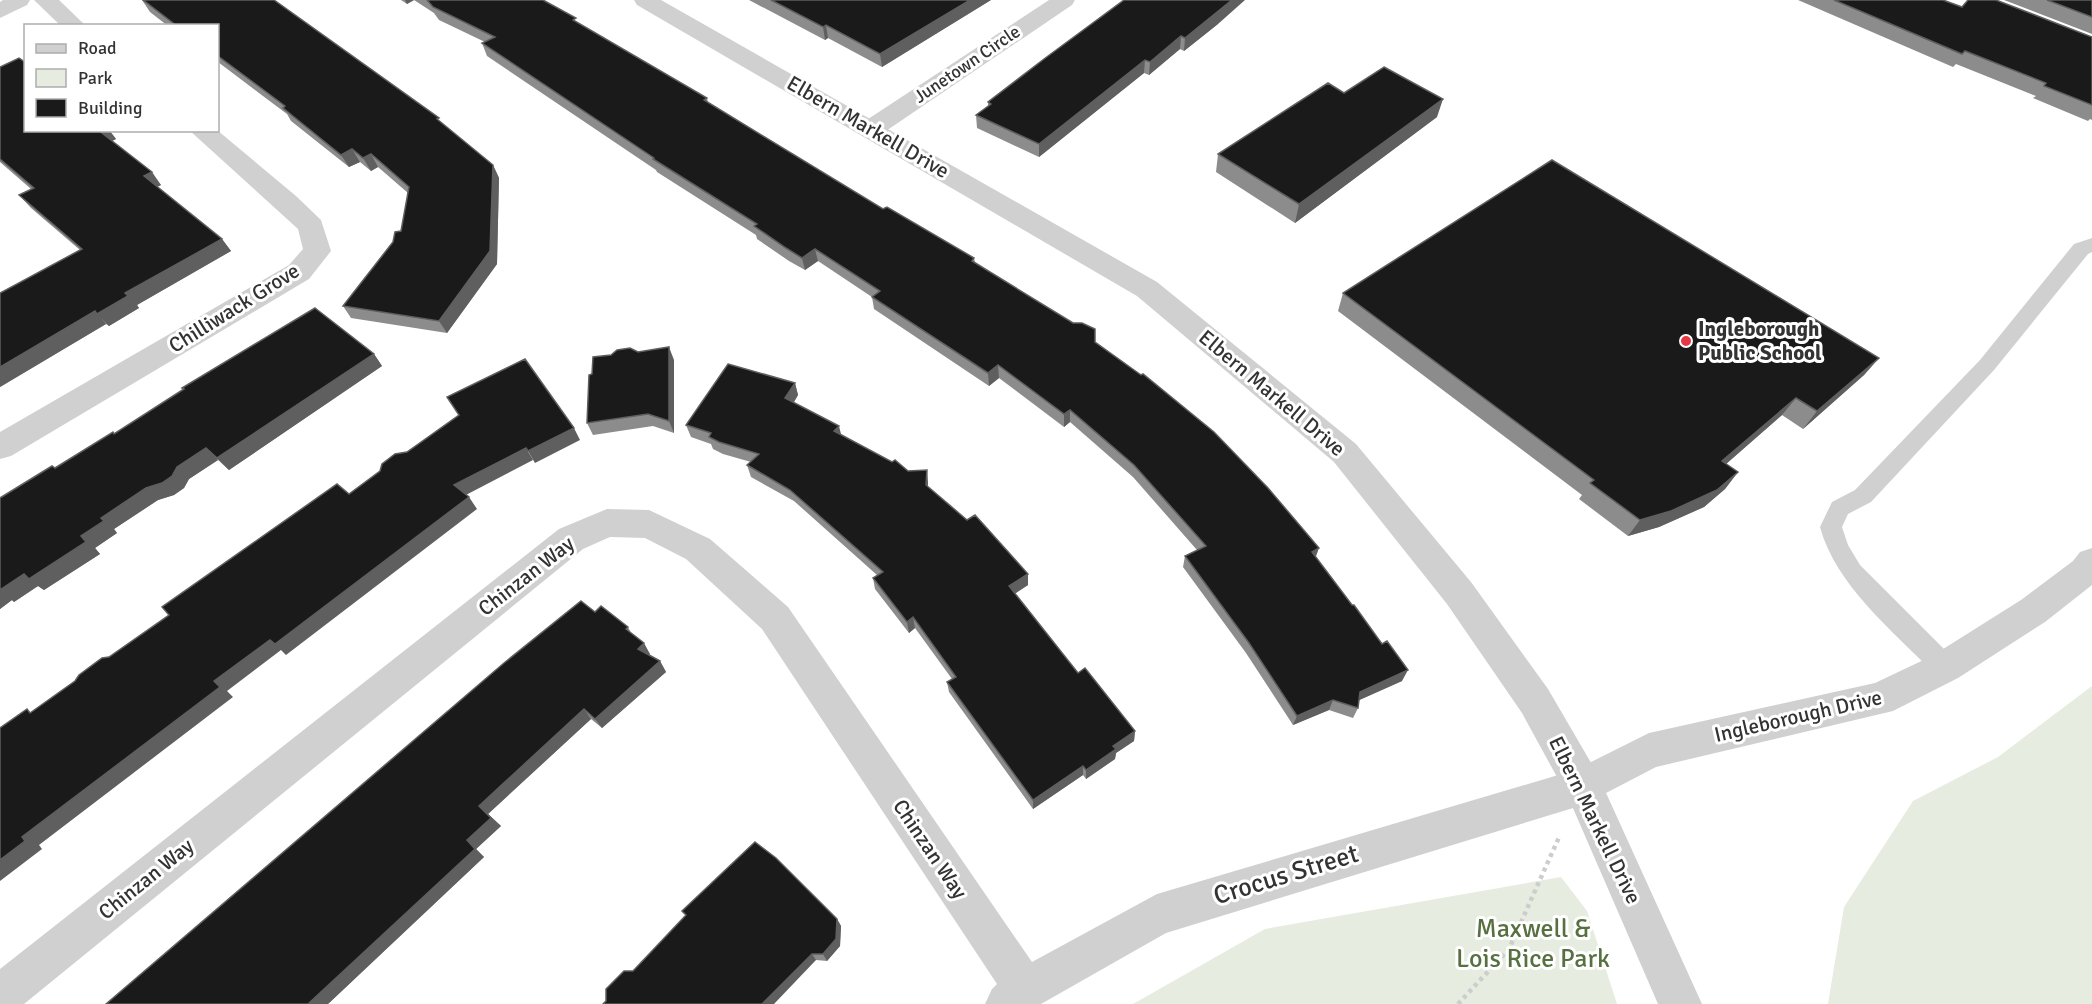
<svg xmlns="http://www.w3.org/2000/svg" width="2092" height="1004" viewBox="0 0 2092 1004" font-family="Signika,sans-serif">
<style>
.green{fill:#e6ecdf}
.lines{fill:none;stroke-linecap:round;stroke-linejoin:round}
.path{stroke:#cdcdcd;stroke-width:4.5;stroke-dasharray:4 4;stroke-linecap:butt}
.service{fill:#d0d0d0;fill-rule:evenodd}
.minor{fill:#d0d0d0;fill-rule:evenodd}
.tertiary{fill:#d0d0d0;fill-rule:evenodd}
.wall{fill:#8c8c8c}
.shaded-wall{fill:#5f5f5f}
.building{fill:#1a1a1a;stroke:#5f5f5f;stroke-width:1.5}
.poi-dot{fill:#e63946;stroke:#fff;stroke-width:2}
.labels{text-anchor:middle;dominant-baseline:central;stroke-width:6;stroke-linejoin:round;paint-order:stroke}
.far-street-label{font-size:18px;fill:#333;stroke:#fff}
.street-label{font-size:21px;fill:#333;stroke:#fff}
.poi-label{font-size:21px;font-weight:bold;fill:#333;stroke:#fff;text-anchor:start}
.near-street-label{font-size:26px;fill:#333;stroke:#fff}
.near-park-label{font-size:26px;fill:#56703f;stroke:#fff}
</style>
<rect width="100%" height="100%" fill="#fff"/>
<path class="green" d="M 2092,686 L 2092,1004 L 1828,1004 L 1844,907 L 1913,801 L 1998,757 Z
M 1561,877 L 1587,911 L 1617,1004 L 1133,1004 L 1265,929 Z"/>
<g class="lines">
<path class="path" d="M 1458,1004 L 1509,949 L 1560,835"/>
<path class="service" d="M 2092,238 L 2092,252 L 2088,254 L 1994,370 L 1871,502 L 1848,514 L 1842,527 L 1848,545 L 1860,565 L 1954,659 L 1957,667 L 1954,675 L 1945,678 L 1936,675 C 1894,632 1836,586 1820,527 L 1832,502 L 1855,490 L 1980,360 L 2074,244 Z"/>
<path class="minor" d="M 3,0 L 30,0 L 27,5 L 0,18 L 0,2 Z
M 34,0 L 59,0 L 86,26 L 61,26 Z
M 1049,0 L 1075,0 L 1072,5 L 880,135 L 871,137 L 862,135 L 858,129 L 862,123 Z
M 189,130 L 217,130 L 296,196 L 321,220 L 331,251 L 309,279 L 11,456 L 0,459 L 0,432 L 289,265 L 303,249 L 298,229 Z
M 607,509 L 649,510 L 710,539 L 788,607 L 1032,962 L 1157,894 L 1575,770 L 1649,733 L 1875,683 L 1932,656 L 2021,600 L 2073,561 L 2080,552 L 2092,548 L 2092,585 L 2045,622 L 1958,678 L 1893,711 L 1656,767 L 1583,805 L 1166,933 L 1041,1004 L 985,1004 L 992,989 L 997,984 L 762,629 L 686,559 L 645,538 L 610,537 L 583,549 L 24,1004 L 0,1004 L 0,969 L 559,529 Z"/>
<path class="tertiary" d="M 634,0 L 661,0 L 1157,282 L 1356,444 L 1471,582 L 1548,689 L 1597,773 L 1702,1004 L 1658,1004 L 1569,799 L 1522,713 L 1447,604 L 1334,462 L 1137,296 L 637,5 Z"/>
</g>
<path class="wall" d="M 142,0 L 274,0 L 441,123 L 493,165 L 499,178 L 497,264 L 447,333 L 351,318 L 343,306 L 401,231 L 408,193 L 378,167 L 371,171 L 360,162 L 349,167 L 291,121 L 287,114 L 218,62 L 218,26 L 168,26 L 150,12 Z
M 401,0 L 543,0 L 577,22 L 707,98 L 708,102 L 722,112 L 883,209 L 974,258 L 975,262 L 1095,342 L 1316,557 L 1402,681 L 1359,700 L 1358,708 L 1353,718 L 1329,710 L 1293,725 L 1246,653 L 1183,567 L 1185,556 L 1197,550 L 1133,477 L 1070,422 L 1064,427 L 999,378 L 989,386 L 874,309 L 872,297 L 818,261 L 805,270 L 789,261 L 757,239 L 756,235 L 657,172 L 656,170 L 487,56 L 482,43 L 485,42 L 439,20 L 434,13 L 414,0 L 407,4 Z
M 749,0 L 991,0 L 882,67 L 828,38 L 825,40 Z
M 1798,0 L 1943,0 L 1951,4 L 2092,37 L 2092,120 L 2090,119 L 2088,121 L 2033,98 L 2036,96 L 1956,64 L 1953,67 Z
M 2004,0 L 2092,0 L 2092,34 Z
M 1218,24 L 1184,51 L 1180,49 L 1149,75 L 1144,73 L 1039,157 L 977,128 L 976,115 L 988,107 L 988,102 Z
M 0,67 L 26,130 L 109,130 L 116,139 L 112,141 L 161,185 L 157,187 L 222,239 L 231,251 L 137,305 L 139,308 L 109,326 L 106,324 L 0,387 L 80,250 L 31,208 L 19,195 L 31,189 L 0,162 Z
M 1344,93 L 1437,117 L 1295,223 L 1216,172 L 1218,154 Z
M 1343,293 L 1879,358 L 1864,375 L 1803,429 L 1782,415 L 1726,464 L 1738,472 L 1725,489 L 1704,507 L 1659,527 L 1628,536 L 1579,499 L 1582,495 L 1338,311 Z
M 638,352 L 674,360 L 674,433 L 653,426 L 593,435 L 587,423 L 592,374 Z
M 374,354 L 382,366 L 229,470 L 218,460 L 189,479 L 184,488 L 174,495 L 158,500 L 114,529 L 117,533 L 95,548 L 100,554 L 44,590 L 38,586 L 14,602 L 12,600 L 0,609 L 0,498 L 55,468 L 114,434 Z
M 795,383 L 798,395 L 794,402 L 841,435 L 928,482 L 928,487 L 1028,585 L 1015,593 L 1078,673 L 1135,731 L 1134,741 L 1116,753 L 1115,759 L 1086,779 L 1083,775 L 1033,809 L 949,692 L 947,682 L 952,679 L 915,628 L 909,633 L 875,589 L 873,578 L 877,575 L 794,501 L 751,477 L 747,465 L 751,462 L 723,454 L 713,449 L 711,444 L 691,437 L 686,425 Z
M 595,612 L 628,627 L 631,633 L 650,654 L 649,655 L 660,661 L 666,672 L 602,728 L 591,719 L 488,814 L 501,826 L 476,849 L 484,857 L 328,1004 Z
M 837,919 L 841,926 L 840,946 L 827,961 L 816,960 L 606,1001 L 633,971 Z"/>
<path class="shaded-wall" d="M 405,0 L 414,0 L 407,4 Z
M 970,0 L 991,0 L 882,67 L 880,54 Z
M 1232,0 L 1245,0 L 1218,24 L 1184,51 L 1185,38 Z
M 826,25 L 828,38 L 825,40 L 823,27 Z
M 1181,36 L 1180,49 L 1149,75 L 1150,62 Z
M 1145,60 L 1144,73 L 1039,157 L 1039,144 Z
M 1443,99 L 1437,117 L 1295,223 L 1299,204 Z
M 98,130 L 109,130 L 116,139 L 108,143 Z
M 352,149 L 360,162 L 349,167 L 341,155 Z
M 371,154 L 378,167 L 371,171 L 363,158 Z
M 493,165 L 499,178 L 497,264 L 447,333 L 439,321 Z
M 152,172 L 161,185 L 153,189 L 144,176 Z
M 222,239 L 231,251 L 137,305 L 139,308 L 109,326 L 97,314 L 125,293 Z
M 815,249 L 818,261 L 805,270 L 802,258 Z
M 95,311 L 106,324 L 0,387 L 0,367 Z
M 669,347 L 674,360 L 674,433 L 669,421 Z
M 374,354 L 382,366 L 229,470 L 217,458 Z
M 1879,358 L 1864,375 L 1803,429 L 1817,411 Z
M 998,365 L 999,378 L 989,386 L 988,373 Z
M 795,383 L 798,395 L 789,410 L 785,398 Z
M 1796,398 L 1782,415 L 1710,478 L 1722,461 Z
M 1070,410 L 1070,422 L 1064,427 L 1064,414 Z
M 839,426 L 842,438 L 834,431 Z
M 574,428 L 580,440 L 535,463 L 528,451 Z
M 206,448 L 218,460 L 189,479 L 184,488 L 174,495 L 158,500 L 114,529 L 117,533 L 95,548 L 100,554 L 44,590 L 38,586 L 14,602 L 12,600 L 0,609 L 0,590 L 81,536 L 101,518 Z
M 526,448 L 533,460 L 462,497 L 454,485 Z
M 927,470 L 928,482 L 927,497 L 926,485 Z
M 1738,472 L 1725,489 L 1704,507 L 1659,527 L 1628,536 L 1640,520 Z
M 469,497 L 477,509 L 286,655 L 281,650 L 227,691 L 233,697 L 39,845 L 42,849 L 0,881 L 0,860 L 22,837 L 214,681 L 270,640 Z
M 1319,548 L 1315,559 L 1312,552 Z
M 1028,574 L 1028,585 L 1010,597 L 1009,586 Z
M 913,617 L 915,628 L 909,633 L 907,622 Z
M 644,643 L 650,654 L 644,660 L 638,649 Z
M 660,661 L 666,672 L 602,728 L 595,719 Z
M 1408,670 L 1402,681 L 1355,702 L 1360,692 Z
M 1333,700 L 1329,710 L 1293,725 L 1297,716 Z
M 584,709 L 591,719 L 488,814 L 501,826 L 476,849 L 484,857 L 328,1004 L 308,1004 L 467,840 L 479,806 Z
M 1135,731 L 1134,741 L 1116,753 L 1115,759 L 1086,779 L 1086,770 L 1113,746 Z
M 1083,766 L 1083,775 L 1033,809 L 1033,800 Z
M 837,919 L 841,926 L 840,946 L 827,961 L 823,954 Z
M 812,954 L 816,960 L 774,1004 L 762,1004 Z"/>
<path class="building" d="M 143,0 L 274,0 L 439,118 L 437,119 L 493,165 L 490,251 L 439,321 L 343,306 L 393,242 L 395,232 L 401,231 L 409,187 L 371,154 L 363,158 L 352,149 L 341,155 L 283,108 L 285,106 L 218,56 L 218,26 L 177,26 Z
M 427,0 L 543,0 L 576,18 L 573,20 L 707,98 L 704,100 L 883,209 L 887,207 L 974,258 L 972,261 L 1073,323 L 1082,323 L 1095,329 L 1095,342 L 1141,375 L 1143,374 L 1214,432 L 1268,488 L 1319,548 L 1312,552 L 1352,605 L 1354,605 L 1382,644 L 1387,641 L 1408,670 L 1360,692 L 1358,708 L 1333,700 L 1297,716 L 1249,643 L 1185,556 L 1206,546 L 1134,465 L 1070,410 L 1064,414 L 998,365 L 988,373 L 872,297 L 880,291 L 815,249 L 802,258 L 786,248 L 754,226 L 757,224 L 653,159 L 654,158 L 482,43 L 495,37 L 433,7 Z
M 771,0 L 970,0 L 880,54 L 826,25 L 823,27 Z
M 1124,0 L 1232,0 L 1185,38 L 1181,36 L 1150,62 L 1145,60 L 1039,144 L 976,115 L 991,104 L 988,102 L 1044,59 Z
M 1834,0 L 1943,0 L 1962,7 L 1968,0 L 1996,0 L 2092,37 L 2092,105 L 2044,86 L 2046,83 L 1965,51 L 1962,54 Z
M 2047,0 L 2092,0 L 2092,17 Z
M 19,58 L 26,63 L 26,130 L 98,130 L 152,172 L 144,176 L 222,239 L 125,293 L 128,296 L 97,314 L 95,311 L 0,367 L 0,293 L 82,249 L 19,195 L 34,188 L 0,159 L 0,67 Z
M 1384,67 L 1443,99 L 1299,204 L 1218,154 L 1328,83 L 1344,93 Z
M 1552,160 L 1879,358 L 1817,411 L 1796,398 L 1722,461 L 1738,472 L 1717,490 L 1671,511 L 1640,520 L 1590,483 L 1594,480 L 1343,293 Z
M 315,308 L 374,354 L 217,458 L 206,448 L 177,467 L 172,476 L 162,483 L 146,488 L 101,518 L 104,521 L 81,536 L 86,542 L 29,579 L 24,574 L 0,590 L 0,498 L 52,466 L 55,468 L 113,432 L 114,434 L 184,389 L 182,388 Z
M 669,347 L 669,421 L 648,414 L 587,423 L 589,375 L 592,374 L 593,357 L 611,355 L 617,350 L 630,348 L 638,352 Z
M 525,359 L 574,428 L 528,451 L 526,448 L 454,485 L 469,497 L 275,644 L 270,640 L 214,681 L 220,687 L 22,837 L 25,841 L 0,860 L 0,728 L 27,709 L 30,713 L 75,681 L 79,675 L 102,658 L 109,657 L 169,615 L 162,607 L 337,484 L 349,494 L 380,471 L 382,464 L 395,454 L 407,452 L 459,415 L 447,397 Z
M 728,364 L 795,383 L 785,398 L 839,426 L 834,431 L 892,462 L 895,460 L 908,471 L 927,470 L 926,485 L 967,520 L 975,515 L 1028,574 L 1009,586 L 1078,673 L 1085,668 L 1135,731 L 1113,746 L 1116,749 L 1086,770 L 1083,766 L 1033,800 L 947,682 L 956,677 L 913,617 L 907,622 L 873,578 L 883,572 L 790,490 L 747,465 L 759,454 L 719,442 L 709,437 L 711,433 L 686,425 Z
M 581,601 L 595,612 L 601,606 L 628,627 L 626,629 L 644,643 L 638,649 L 660,661 L 595,719 L 584,709 L 479,806 L 491,818 L 467,840 L 475,849 L 308,1004 L 106,1004 L 504,663 Z
M 755,842 L 776,858 L 837,919 L 836,939 L 823,954 L 812,954 L 762,1004 L 603,1004 L 606,1001 L 606,989 L 624,971 L 633,971 L 686,915 L 682,911 Z"/>
<circle class="poi-dot" cx="1686" cy="341" r="6"/>
<g class="labels">
<g class="far-street-label">
<text transform="translate(967 64) rotate(-34)">Junetown Circle</text>
</g>
<g class="street-label">
<text transform="translate(868 127) rotate(30)">Elbern Markell Drive</text>
<text transform="translate(234 308) rotate(-32)">Chilliwack Grove</text>
<text transform="translate(1272 393) rotate(40)">Elbern Markell Drive</text>
<text transform="translate(526 576) rotate(-38)">Chinzan Way</text>
<text transform="translate(1798 716) rotate(-13)">Ingleborough Drive</text>
<text transform="translate(1595 820) rotate(64)">Elbern Markell Drive</text>
<text transform="translate(930 849) rotate(56)">Chinzan Way</text>
<text transform="translate(146 879) rotate(-39)">Chinzan Way</text>
</g>
<g class="poi-label">
<text x="1698" y="329">Ingleborough<tspan x="1698" dy="24">Public School</tspan></text>
</g>
<g class="near-street-label">
<text transform="translate(1286 875) rotate(-17)">Crocus Street</text>
</g>
<g class="near-park-label">
<text x="1533" y="929">Maxwell &amp;<tspan x="1533" dy="30">Lois Rice Park</tspan></text>
</g>
</g>
<rect x="24" y="24" width="195" height="108" fill="#ffffff" stroke="#adadad" stroke-width="1.5"/>
<rect x="36" y="44" width="30" height="9" fill="#d0d0d0" stroke="#adadad" stroke-width="1.5"/>
<text x="78" y="54" font-size="18" fill="#333333">Road</text>
<rect x="36" y="69" width="30" height="18" fill="#e6ecdf" stroke="#adadad" stroke-width="1.5"/>
<text x="78" y="84" font-size="18" fill="#333333">Park</text>
<rect x="36" y="99" width="30" height="18" fill="#1a1a1a" stroke="#adadad" stroke-width="1.5"/>
<text x="78" y="114" font-size="18" fill="#333333">Building</text>
</svg>
